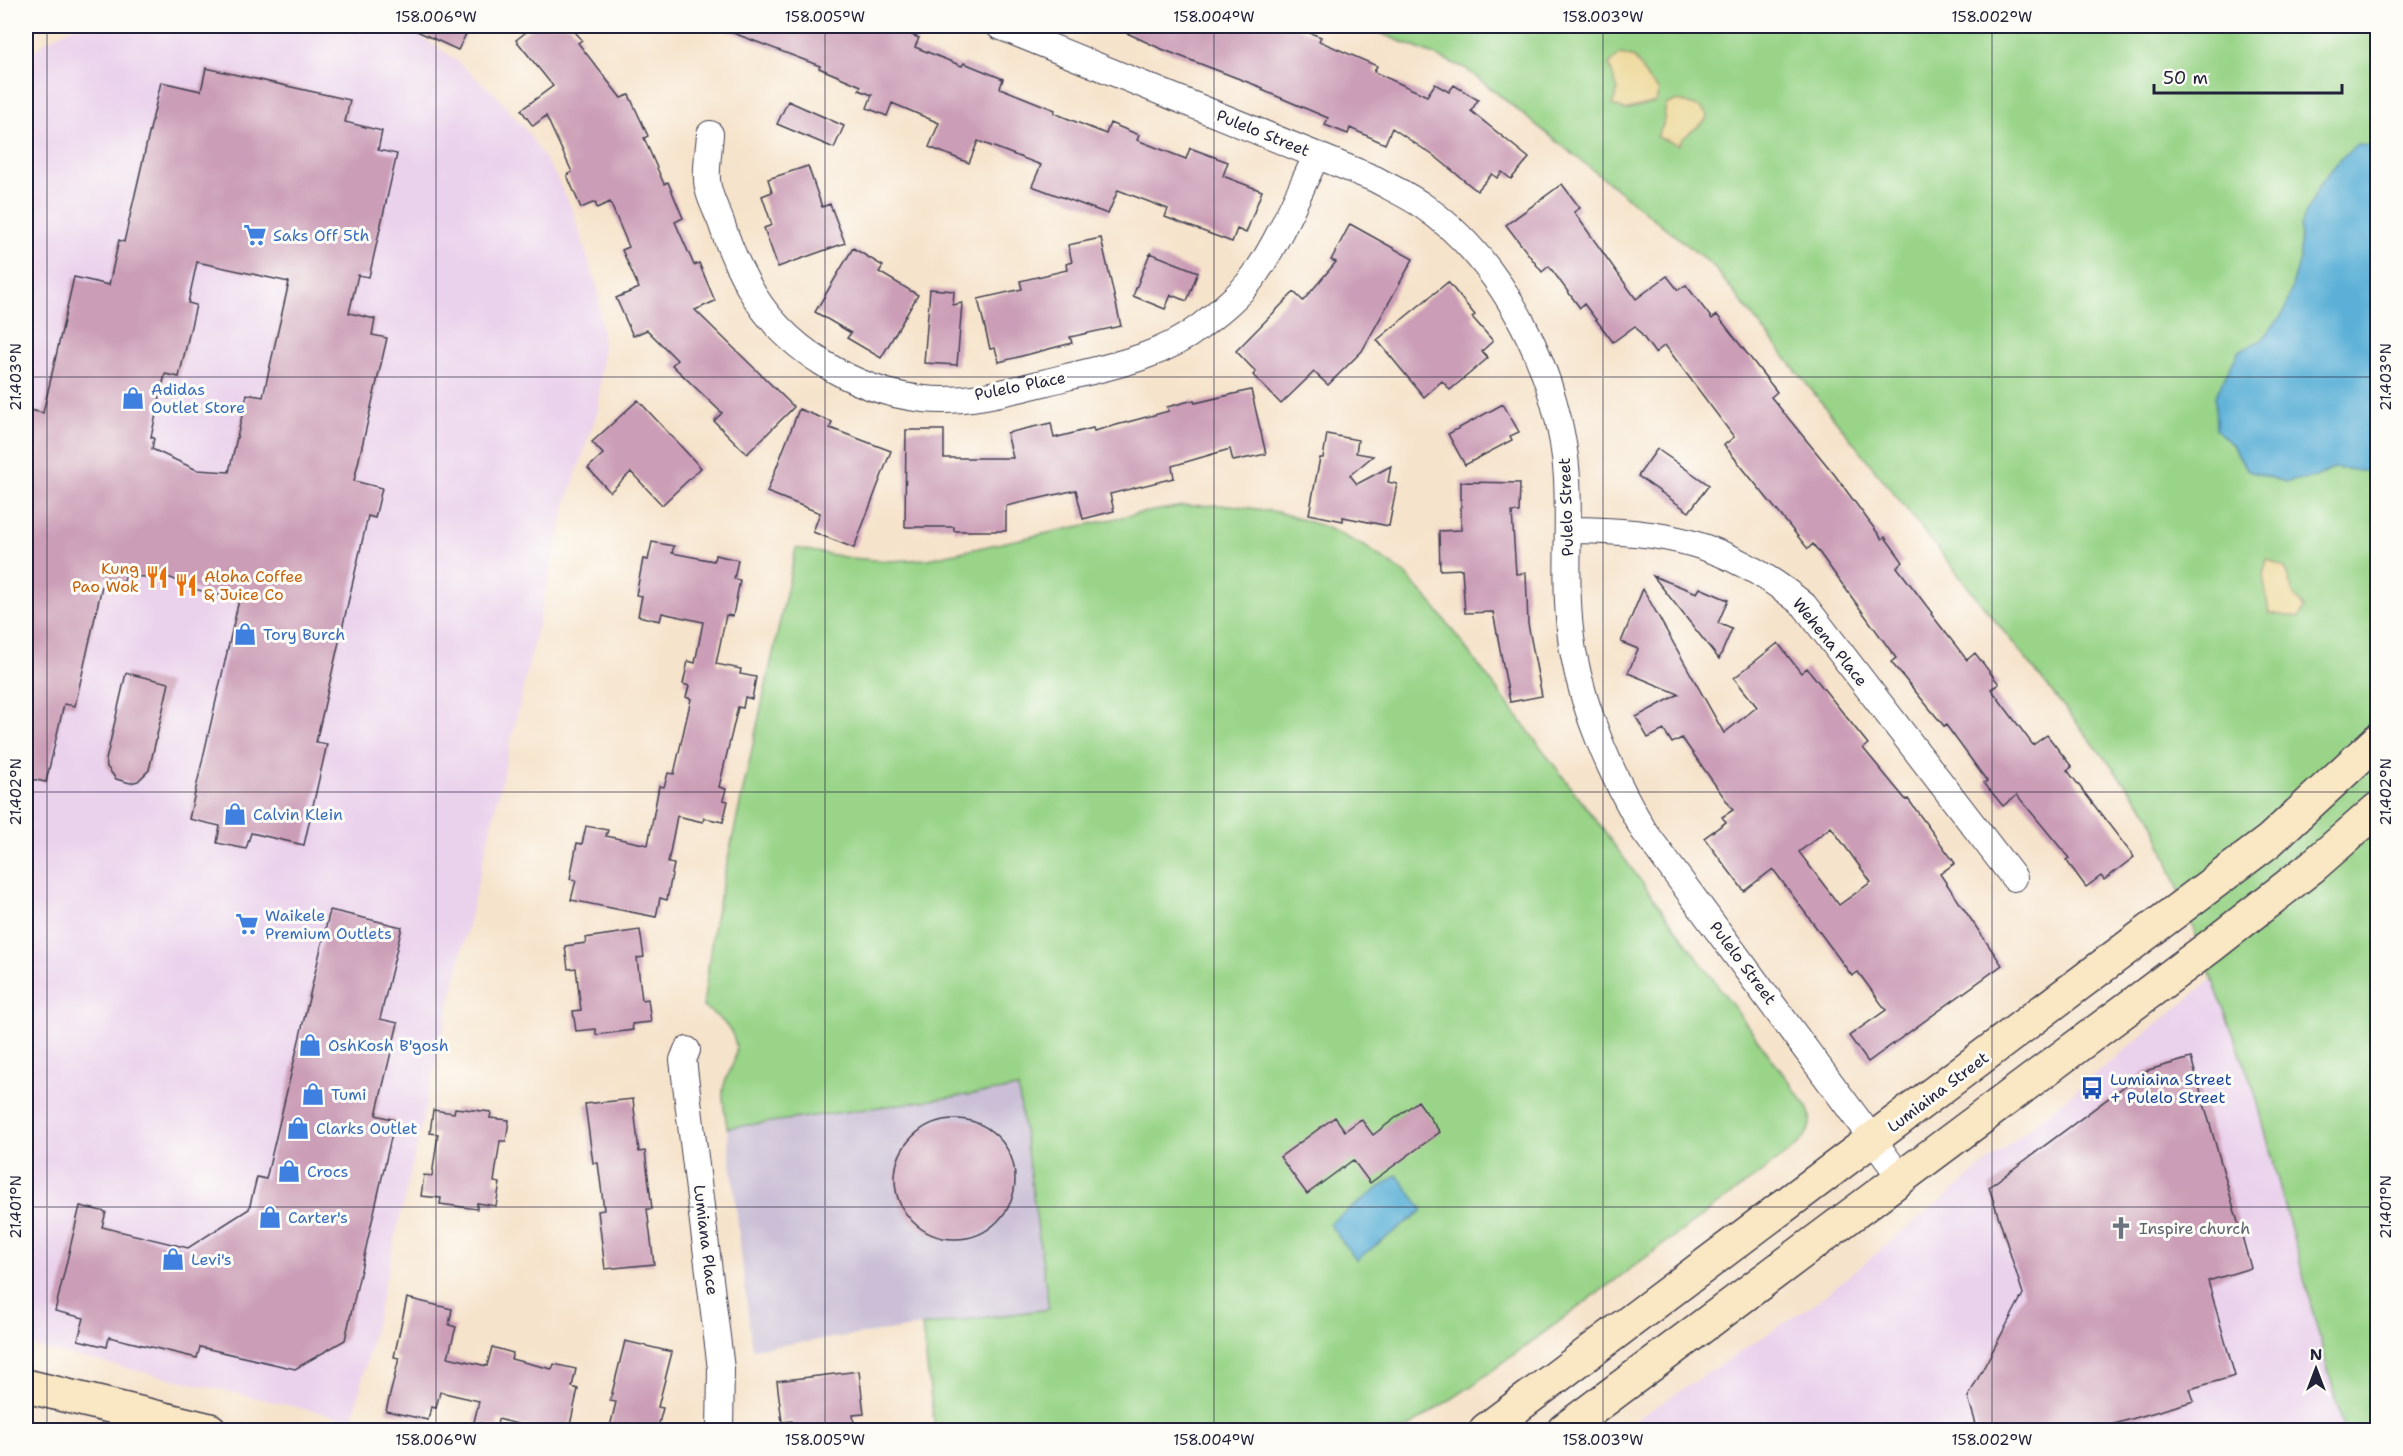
<svg xmlns="http://www.w3.org/2000/svg" width="2403" height="1456" viewBox="0 0 2403 1456" font-family="'Shantell Sans',sans-serif">
<style>
.built{fill:#ead1ec}
.industrial{fill:#cabfd6}
.green{fill:#99d488;stroke:#5e7b62;stroke-width:1.5}
.sand{fill:#eeda9e;stroke:#887e6c;stroke-width:1.5}
.water{fill:#5bb0d7;stroke:#3e6989;stroke-width:1.5}
.building{fill:#cb9db6;fill-rule:evenodd}
.lines{fill:none;stroke-linecap:round;stroke-linejoin:round}
.street-casing{stroke:#423f51;stroke-width:28}
.secondary-casing{stroke:#423f51;stroke-width:36}
.street{stroke:#fff;stroke-width:26}
.secondary{stroke:#fae7c3;stroke-width:33}
.ticks{fill:none;stroke:#22223b;stroke-width:1.5;stroke-opacity:0.45}
.labels{text-anchor:middle;dominant-baseline:central;stroke-width:6;stroke-linejoin:round;paint-order:stroke}
.street-label{font-size:16px;fill:#22223b;stroke:#fdfcf7}
.shop-label{font-size:16px;fill:#366cbe;stroke:#fdfcf7;text-anchor:start}
.food-label{font-size:16px;fill:#c56008;stroke:#fdfcf7;text-anchor:end}
.transit-label{font-size:16px;fill:#164399;stroke:#fdfcf7;text-anchor:start}
.worship-label{font-size:16px;fill:#5b616d;stroke:#fdfcf7;text-anchor:start}
.neatline{fill:none;stroke:#22223b;stroke-width:2}
.ticks-label{font-size:15px;text-anchor:middle;fill:#22223b}
</style>
<rect width="100%" height="100%" fill="#fdfcf7"/>
<filter id="ink" filterUnits="userSpaceOnUse"><feTurbulence type="fractalNoise" baseFrequency=".0167" numOctaves="2"/><feDisplacementMap in="SourceGraphic" scale="12" xChannelSelector="R" yChannelSelector="G"/><feConvolveMatrix kernelMatrix="1 2 1 2 8 2 1 2 1" color-interpolation-filters="sRGB"/></filter>
<filter id="wash" filterUnits="userSpaceOnUse"><feTurbulence type="fractalNoise" baseFrequency=".008" numOctaves="4" result="noise"/><feDisplacementMap in="SourceGraphic" scale="24" xChannelSelector="R" yChannelSelector="G"/><feGaussianBlur stdDeviation="1.35" result="paint"/><feColorMatrix in="noise" values="0 0 0 0 0 0 0 0 0 0 0 0 0 0 0 0 0 1.4 0 .05"/><feComposite in="paint" operator="in"/></filter>
<g filter="url(#wash)">
<rect width="100%" height="100%" fill="#f6e3cb"/>
<path class="built" d="M 76,26 L 397,26 L 417,34 L 452,57 L 494,93 L 526,130 L 554,173 L 572,209 L 598,289 L 603,346 L 598,410 L 566,504 L 353,1420 L 26,1345 L 26,58 L 46,41 Z
M 2212,979 L 2254,1089 L 2344,1430 L 1620,1430 L 1818,1301 Z"/>
<path class="industrial" d="M 1018,1087 L 1050,1309 L 752,1349 L 727,1128 Z"/>
<path class="green" d="M 1363,26 L 2377,26 L 2377,1430 L 2344,1430 L 2254,1089 L 2150,815 L 1712,265 L 1465,68 Z
M 1230,505 L 1277,512 L 1323,526 L 1366,547 L 1405,574 L 1434,606 L 1598,823 L 1806,1105 C 1816,1123 1808,1137 1793,1149 L 1470,1387 L 1404,1430 L 935,1430 L 922,1326 L 1049,1309 L 1018,1088 L 727,1128 C 726,1116 722,1102 723,1090 C 724,1081 728,1076 731,1068 C 745,1040 726,1020 703,1007 L 714,923 L 796,548 L 850,558 L 889,561 L 928,559 L 1136,514 L 1183,506 Z"/>
<path class="sand" d="M 1620,54 L 1635,58 L 1648,80 L 1659,90 L 1656,102 L 1625,110 L 1612,105 L 1618,90 L 1609,64 Z
M 1677,100 L 1701,108 L 1707,115 L 1706,120 L 1683,138 L 1679,145 L 1657,137 L 1663,125 L 1666,105 Z
M 2267,559 L 2285,568 L 2293,594 L 2304,608 L 2299,618 L 2269,613 L 2263,575 Z"/>
<path class="water" d="M 2357,145 L 2377,146 L 2377,472 L 2334,468 L 2316,477 L 2285,482 L 2248,471 L 2233,446 L 2216,429 L 2215,396 L 2239,351 L 2262,340 L 2285,311 L 2300,259 L 2300,226 L 2319,186 L 2340,159 Z
M 1397,1175 L 1423,1210 L 1356,1260 L 1329,1224 Z"/>
<g id="blocks">
<path class="building" d="M 406,26 L 470,26 L 458,50 Z
M 534,26 L 570,26 L 582,40 L 578,43 L 621,98 L 629,95 L 648,136 L 644,138 L 664,184 L 668,182 L 683,218 L 675,222 L 694,265 L 699,263 L 715,301 L 695,310 L 794,407 L 747,454 L 714,421 L 722,413 L 672,365 L 677,360 L 647,330 L 633,336 L 616,298 L 639,288 L 622,250 L 629,247 L 610,202 L 597,208 L 595,202 L 581,208 L 567,175 L 572,172 L 546,116 L 533,126 L 521,110 L 553,86 L 516,40 Z
M 715,26 L 889,26 L 919,38 L 915,47 L 962,66 L 964,63 L 1003,79 L 1000,88 L 1055,110 L 1054,113 L 1106,134 L 1110,123 L 1139,135 L 1137,140 L 1186,159 L 1190,148 L 1228,162 L 1223,176 L 1262,191 L 1246,233 L 1237,229 L 1232,242 L 1165,217 L 1168,209 L 1118,190 L 1108,214 L 1032,186 L 1041,165 L 978,141 L 969,163 L 929,147 L 939,123 L 892,103 L 887,116 L 867,108 L 872,95 L 859,90 L 861,86 L 819,68 L 820,66 Z
M 1112,26 L 1291,26 L 1321,37 L 1319,41 L 1377,66 L 1374,72 L 1427,96 L 1435,84 L 1449,92 L 1454,85 L 1478,100 L 1471,111 L 1529,158 L 1511,179 L 1502,172 L 1497,178 L 1492,174 L 1477,191 L 1437,158 L 1392,128 L 1385,144 L 1350,128 L 1348,134 L 1325,125 L 1328,118 L 1262,90 L 1263,88 L 1159,48 Z
M 206,68 L 350,100 L 345,122 L 382,131 L 378,150 L 397,154 L 369,277 L 358,275 L 349,313 L 375,319 L 372,335 L 387,338 L 354,481 L 382,488 L 375,518 L 368,516 L 316,742 L 327,744 L 304,845 L 251,833 L 246,849 L 217,843 L 220,826 L 189,819 L 239,600 L 198,590 L 171,578 L 125,576 L 124,582 L 104,577 L 75,706 L 64,704 L 46,782 L 26,778 L 26,409 L 43,413 L 74,277 L 109,285 L 119,240 L 124,242 L 161,82 L 201,91 ZM 197,262 L 289,282 L 263,397 L 247,394 L 229,472 L 197,470 L 152,449 L 154,438 L 151,437 L 165,374 L 179,377 L 196,305 L 188,303 Z
M 788,101 L 844,126 L 834,148 L 777,124 Z
M 808,166 L 822,207 L 830,204 L 845,243 L 778,267 L 764,228 L 772,225 L 762,196 L 772,192 L 768,179 Z
M 1562,184 L 1580,208 L 1574,212 L 1636,299 L 1667,276 L 1678,290 L 1686,285 L 1712,319 L 1717,315 L 1777,392 L 1771,397 L 1834,474 L 1882,539 L 1885,537 L 1903,562 L 1897,567 L 1932,613 L 1931,614 L 1967,660 L 1975,653 L 1999,684 L 1991,689 L 2033,745 L 2047,735 L 2072,767 L 2067,770 L 2134,857 L 2104,880 L 2101,876 L 2086,887 L 2066,860 L 2069,858 L 2017,795 L 2003,806 L 1984,783 L 1987,781 L 1946,725 L 1944,726 L 1891,662 L 1896,658 L 1813,544 L 1808,549 L 1724,445 L 1734,437 L 1665,345 L 1655,353 L 1635,326 L 1613,342 L 1584,304 L 1580,308 L 1549,266 L 1542,272 L 1506,225 Z
M 1350,224 L 1413,259 L 1362,351 L 1328,385 L 1314,372 L 1281,404 L 1253,375 L 1256,372 L 1236,351 L 1294,292 L 1303,301 L 1336,262 L 1331,260 Z
M 1101,238 L 1121,326 L 1070,337 L 1072,343 L 999,362 L 995,348 L 990,349 L 978,299 L 1022,289 L 1020,281 L 1067,270 L 1066,264 L 1072,262 L 1068,245 Z
M 853,248 L 883,266 L 879,272 L 918,295 L 881,358 L 847,338 L 851,333 L 815,312 Z
M 1150,253 L 1198,272 L 1187,301 L 1171,295 L 1165,309 L 1133,296 Z
M 1448,282 L 1475,315 L 1472,317 L 1493,341 L 1482,351 L 1488,358 L 1450,390 L 1442,381 L 1424,397 L 1377,340 Z
M 930,289 L 954,291 L 953,305 L 962,303 L 957,365 L 924,363 Z
M 1251,390 L 1266,454 L 1233,461 L 1230,449 L 1172,466 L 1174,478 L 1110,494 L 1114,511 L 1083,519 L 1076,490 L 1006,506 L 1006,531 L 954,531 L 954,527 L 905,527 L 906,430 L 944,430 L 944,458 L 1013,458 L 1007,433 L 1051,423 L 1054,438 L 1093,428 L 1094,431 L 1169,411 L 1167,407 L 1194,400 L 1195,403 Z
M 638,400 L 701,468 L 662,505 L 631,472 L 610,492 L 588,468 L 603,454 L 592,442 Z
M 1503,404 L 1519,432 L 1510,436 L 1512,440 L 1465,465 L 1448,434 Z
M 799,409 L 832,422 L 830,428 L 891,451 L 854,548 L 813,532 L 820,513 L 767,492 Z
M 1327,434 L 1358,440 L 1356,453 L 1373,456 L 1350,475 L 1357,484 L 1391,466 L 1388,482 L 1397,484 L 1389,526 L 1343,517 L 1343,521 L 1309,514 L 1320,458 L 1323,458 Z
M 1657,449 L 1709,485 L 1689,512 L 1638,476 Z
M 1461,482 L 1520,483 L 1519,512 L 1512,512 L 1516,574 L 1526,573 L 1528,624 L 1542,696 L 1510,702 L 1493,612 L 1465,613 L 1462,569 L 1440,570 L 1439,531 L 1461,530 Z
M 652,542 L 674,546 L 672,553 L 714,561 L 715,555 L 738,560 L 734,579 L 740,580 L 733,616 L 726,615 L 716,664 L 741,669 L 740,674 L 756,677 L 752,699 L 745,697 L 743,708 L 738,707 L 719,787 L 726,789 L 723,800 L 728,801 L 723,822 L 704,818 L 703,822 L 677,816 L 668,863 L 674,864 L 667,900 L 660,898 L 656,917 L 571,900 L 576,880 L 570,879 L 577,843 L 582,844 L 586,826 L 608,830 L 606,836 L 648,845 L 659,786 L 664,787 L 668,773 L 674,774 L 691,699 L 686,697 L 689,686 L 683,684 L 688,661 L 695,663 L 703,622 L 662,613 L 660,621 L 638,616 L 642,596 L 636,595 L 643,559 L 648,560 Z
M 1653,576 L 1697,593 L 1700,588 L 1728,600 L 1718,623 L 1732,629 L 1719,659 Z
M 1643,589 L 1724,733 L 1757,707 L 1734,678 L 1778,643 L 1801,673 L 1807,668 L 1868,744 L 1863,748 L 1906,800 L 1908,799 L 1955,863 L 1940,874 L 2002,965 L 1868,1062 L 1849,1036 L 1886,1010 L 1858,972 L 1852,976 L 1773,869 L 1744,891 L 1704,838 L 1726,822 L 1722,817 L 1733,810 L 1682,738 L 1672,743 L 1664,730 L 1648,738 L 1636,717 L 1679,694 L 1628,673 L 1638,649 L 1621,642 ZM 1831,827 L 1871,882 L 1839,905 L 1799,852 Z
M 126,673 L 169,683 L 149,770 L 138,781 L 130,783 L 116,779 L 107,767 L 106,760 Z
M 330,910 L 402,927 L 380,1019 L 398,1023 L 376,1115 L 395,1120 L 345,1340 L 295,1369 L 200,1347 L 197,1358 L 109,1337 L 107,1347 L 78,1340 L 84,1318 L 55,1311 L 80,1206 L 106,1212 L 102,1227 L 188,1248 L 249,1209 L 257,1177 L 266,1179 Z
M 640,930 L 644,957 L 637,958 L 642,1000 L 648,999 L 651,1022 L 632,1024 L 633,1030 L 596,1035 L 596,1029 L 576,1031 L 573,1011 L 581,1010 L 576,968 L 568,969 L 565,946 L 586,943 L 585,938 Z
M 2191,1058 L 2251,1268 L 2208,1281 L 2235,1376 L 2190,1389 L 2194,1401 L 2090,1431 L 1978,1431 L 1968,1397 L 2023,1294 L 1989,1187 L 2145,1071 Z
M 633,1099 L 639,1152 L 645,1151 L 652,1209 L 647,1209 L 654,1264 L 605,1269 L 598,1211 L 604,1210 L 598,1163 L 593,1163 L 585,1104 Z
M 1418,1101 L 1440,1132 L 1370,1183 L 1353,1160 L 1307,1194 L 1280,1157 L 1335,1117 L 1345,1131 L 1361,1119 L 1373,1135 Z
M 455,1108 L 491,1112 L 490,1118 L 509,1120 L 506,1141 L 500,1141 L 494,1182 L 500,1183 L 496,1206 L 477,1203 L 477,1209 L 440,1204 L 441,1198 L 421,1196 L 424,1175 L 432,1176 L 438,1134 L 430,1133 L 433,1110 L 454,1113 Z
M895 1179a60 60 0 1 1 120 0a60 60 0 1 1-120 0Z
M 407,1298 L 452,1309 L 449,1325 L 456,1327 L 448,1357 L 487,1366 L 492,1347 L 513,1353 L 511,1359 L 552,1369 L 554,1364 L 576,1369 L 572,1387 L 578,1389 L 570,1425 L 563,1423 L 561,1431 L 545,1431 L 498,1419 L 497,1427 L 474,1422 L 479,1401 L 440,1392 L 436,1408 L 431,1407 L 428,1420 L 386,1411 L 399,1358 L 394,1357 Z
M 625,1341 L 672,1352 L 658,1407 L 663,1408 L 657,1431 L 609,1431 L 616,1402 L 610,1401 Z
M 859,1371 L 864,1414 L 853,1415 L 855,1431 L 793,1431 L 792,1421 L 782,1422 L 777,1381 Z"/>
</g>
</g>
<g filter="url(#ink)">
<use href="#blocks" fill-opacity="0" stroke="#423f51" stroke-width="1.5"/>
<g class="lines">
<g class="street-casing">
<path id="street" d="M 999,26 L 1375,179 C 1391,188 1408,195 1423,206 C 1506,263 1561,379 1567,478 C 1570,536 1563,594 1573,651 C 1585,716 1611,774 1644,831 L 1901,1178
M 710,134 C 709,149 706,165 707,179 C 707,193 716,209 721,222 C 728,244 737,265 748,285 C 781,347 854,392 924,399 C 972,404 1021,388 1067,377 C 1113,366 1163,356 1201,326 C 1220,311 1240,295 1254,276 C 1280,239 1297,195 1317,155
M 1568,530 C 1667,531 1725,541 1804,605 L 2014,878
M 687,1050 L 683,1060 L 721,1369 L 720,1430"/>
</g>
<g class="secondary-casing">
<path id="secondary" d="M 26,1386 L 210,1430
M 1486,1430 L 2269,841 L 2378,740
M 1564,1430 L 2211,946 L 2313,866 L 2378,809"/>
</g>
<use href="#street" class="street"/>
<use href="#secondary" class="secondary"/>
</g>
</g>
<path class="ticks" d="M 47,26 L 47,1430M 436,26 L 436,1430M 825,26 L 825,1430M 1214,26 L 1214,1430M 1603,26 L 1603,1430M 1992,26 L 1992,1430M 26,377 L 2378,377M 26,792 L 2378,792M 26,1207 L 2378,1207"/>
<defs>
<g id="supermarket-bare" transform="scale(1.8)"><path d="M-6-5.5h2.5l.6 2H6L4.5 2H-2.5L-4.4-4H-6ZM-1.5 3.2a1.3 1.3 0 1 0 .1 0ZM3 3.2a1.3 1.3 0 1 0 .1 0Z" fill="#3f7fe0" stroke="#fdfcf7" stroke-width="2.5" paint-order="stroke"/></g>
<g id="shop-bare" transform="scale(1.8)"><path d="M-5-2.5h2.3a2.7 3.5 0 0 1 5.4 0H5L5.5 6h-11ZM-1.5-2.5h3a1.5 2.3 0 0 0-3 0Z" fill="#3f7fe0" stroke="#fdfcf7" stroke-width="2.5" paint-order="stroke"/></g>
<g id="restaurant-bare" transform="scale(1.8)"><path d="M-5-6h1v4h1v-4h1v4h1v-4h1v5L-1.5 .5V6h-2V.5L-5-1ZM5-6V6H3V1.5H1.5Q1.5-4 5-6Z" fill="#e8710a" stroke="#fdfcf7" stroke-width="2.5" paint-order="stroke"/></g>
<g id="bus-bare" transform="scale(1.8)"><path d="M-5-6H5V4H4V6H2V4H-2V6H-4V4H-5ZM-3.5-4V0h7V-4ZM-3.5 1.2v1.5H-2V1.2ZM2 1.2v1.5H3.5V1.2Z" fill="#1a4fb4" stroke="#fdfcf7" stroke-width="2.5" paint-order="stroke"/></g>
<g id="church-bare" transform="scale(1.8)"><path d="M-1.2-6h2.4v3.5h3.3v2.4h-3.3V6h-2.4V-.1h-3.3v-2.4h3.3Z" fill="#6b7280" stroke="#fdfcf7" stroke-width="2.5" paint-order="stroke"/></g>
</defs>
<g fill-rule="evenodd">
<use href="#supermarket-bare" x="255" y="235"/>
<use href="#shop-bare" x="133" y="398"/>
<use href="#restaurant-bare" x="157" y="577"/>
<use href="#restaurant-bare" x="186" y="585"/>
<use href="#shop-bare" x="245" y="634"/>
<use href="#shop-bare" x="235" y="814"/>
<use href="#supermarket-bare" x="247" y="924"/>
<use href="#shop-bare" x="310" y="1045"/>
<use href="#bus-bare" x="2092" y="1088"/>
<use href="#shop-bare" x="313" y="1094"/>
<use href="#shop-bare" x="298" y="1128"/>
<use href="#shop-bare" x="289" y="1171"/>
<use href="#shop-bare" x="270" y="1217"/>
<use href="#church-bare" x="2121" y="1228"/>
<use href="#shop-bare" x="173" y="1259"/>
</g>
<g class="labels">
<g class="street-label">
<text transform="translate(1263 133) rotate(22)">Pulelo Street</text>
<text transform="translate(1020 386) rotate(-11)">Pulelo Place</text>
<text transform="translate(1566 507) rotate(-92)">Pulelo Street</text>
<text transform="translate(1830 642) rotate(51)">Wehena Place</text>
<text transform="translate(1743 963) rotate(53)">Pulelo Street</text>
<text transform="translate(1938 1092) rotate(-37)">Lumiaina Street</text>
<text transform="translate(706 1240) rotate(83)">Lumiana Place</text>
</g>
<g class="shop-label">
<text x="273" y="235">Saks Off 5th</text>
<text x="151" y="389">Adidas<tspan x="151" dy="18">Outlet Store</tspan></text>
<text x="263" y="634">Tory Burch</text>
<text x="253" y="814">Calvin Klein</text>
<text x="265" y="915">Waikele<tspan x="265" dy="18">Premium Outlets</tspan></text>
<text x="328" y="1045">OshKosh B'gosh</text>
<text x="331" y="1094">Tumi</text>
<text x="316" y="1128">Clarks Outlet</text>
<text x="307" y="1171">Crocs</text>
<text x="288" y="1217">Carter's</text>
<text x="191" y="1259">Levi's</text>
</g>
<g class="food-label">
<text x="139" y="568">Kung<tspan x="139" dy="18">Pao Wok</tspan></text>
<text x="204" y="576" text-anchor="start">Aloha Coffee<tspan x="204" dy="18">&amp; Juice Co</tspan></text>
</g>
<g class="transit-label">
<text x="2110" y="1079">Lumiaina Street<tspan x="2110" dy="18">+ Pulelo Street</tspan></text>
</g>
<g class="worship-label">
<text x="2139" y="1228">Inspire church</text>
</g>
</g>
<rect width="2403" height="1456" fill="none" stroke="#fdfcf7" stroke-width="66"/>
<g transform="translate(2316 1369)" stroke="#fdfcf7" stroke-width="4.5" paint-order="stroke">
<path d="M0-4.5L10 22L0 15L-10 22Z" fill="#22223b"/>
<text y="-9" font-size="16" font-weight="bold" text-anchor="middle" fill="#22223b">N</text>
</g>
<path d="M2154 84v9h188v-9" fill="none" stroke="#22223b" stroke-width="3"/>
<text x="2163" y="84" font-size="18" fill="#22223b" stroke="#fdfcf7" stroke-width="4.5" paint-order="stroke">50 m</text>
<rect x="33" y="33" width="2337" height="1390" class="neatline"/>
<g class="ticks-label">
<text x="436" y="22">158.006°W</text>
<text x="825" y="22">158.005°W</text>
<text x="1214" y="22">158.004°W</text>
<text x="1603" y="22">158.003°W</text>
<text x="1992" y="22">158.002°W</text>
<text transform="translate(16 377) rotate(-90)" y="5">21.403°N</text>
<text transform="translate(2386 377) rotate(-90)" y="5">21.403°N</text>
<text transform="translate(16 792) rotate(-90)" y="5">21.402°N</text>
<text transform="translate(2386 792) rotate(-90)" y="5">21.402°N</text>
<text transform="translate(16 1207) rotate(-90)" y="5">21.401°N</text>
<text transform="translate(2386 1207) rotate(-90)" y="5">21.401°N</text>
<text x="436" y="1445">158.006°W</text>
<text x="825" y="1445">158.005°W</text>
<text x="1214" y="1445">158.004°W</text>
<text x="1603" y="1445">158.003°W</text>
<text x="1992" y="1445">158.002°W</text>
</g>
</svg>
